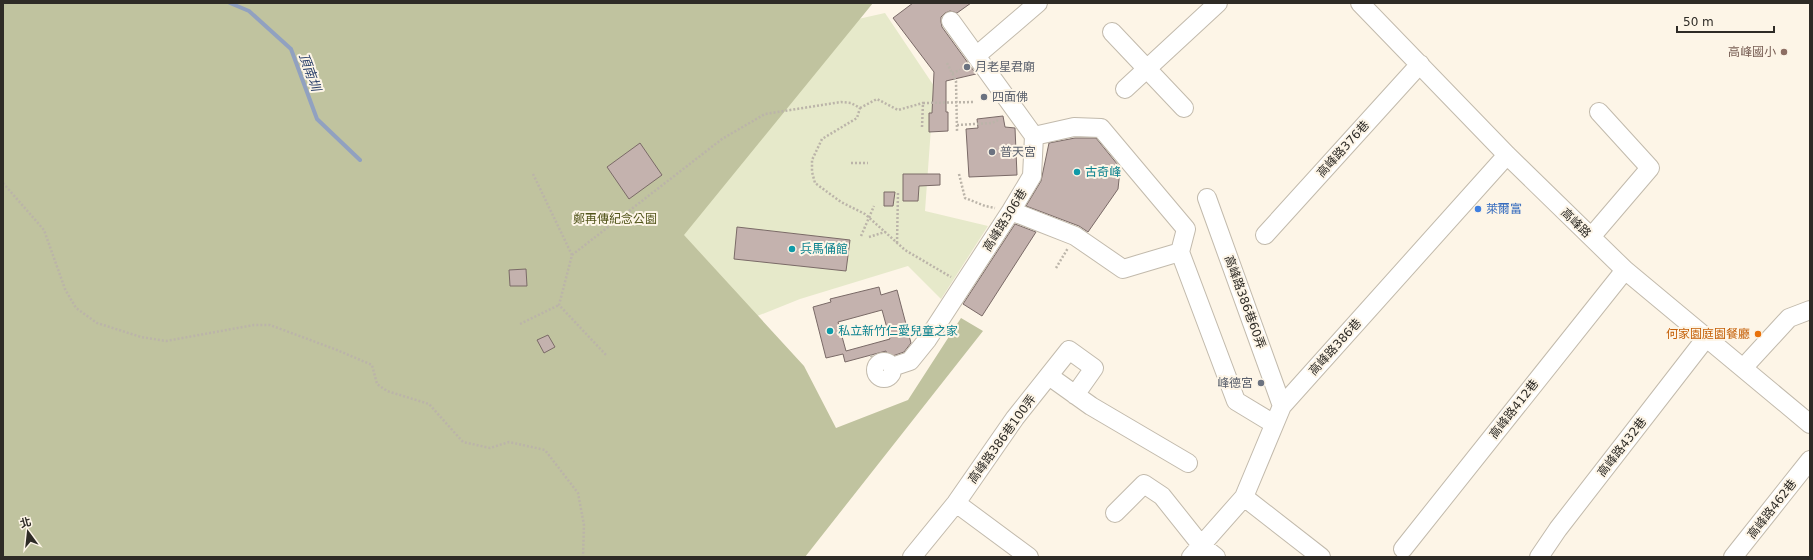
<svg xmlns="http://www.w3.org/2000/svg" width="1813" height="560" viewBox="0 0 1813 560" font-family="'DejaVu Sans','Noto Sans TC',sans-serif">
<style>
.green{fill:#e6e9ca}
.forest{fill:#c0c39f}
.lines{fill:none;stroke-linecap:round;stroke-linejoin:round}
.stream{stroke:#91a1c0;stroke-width:4}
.building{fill:#c4b2ae;stroke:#7a6a67;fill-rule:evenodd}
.minor-casing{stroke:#c2baac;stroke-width:20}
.path{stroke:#bbb4a9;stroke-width:2.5;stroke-dasharray:2 2;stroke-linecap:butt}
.minor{stroke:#fff;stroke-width:18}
.education-dot{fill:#8d6e63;stroke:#fdf5e7;stroke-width:1.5}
.worship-dot{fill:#6b7280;stroke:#fdf5e7;stroke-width:1.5}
.culture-dot{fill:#0f9aa8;stroke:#fdf5e7;stroke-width:1.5}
.shop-dot{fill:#3f7fe0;stroke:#fdf5e7;stroke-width:1.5}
.food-dot{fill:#e8710a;stroke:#fdf5e7;stroke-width:1.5}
.labels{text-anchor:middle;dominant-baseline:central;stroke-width:4;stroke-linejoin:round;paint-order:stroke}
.education-label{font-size:12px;fill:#785e54;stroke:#fdf5e7;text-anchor:end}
.worship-label{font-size:12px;fill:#5b616d;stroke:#fdf5e7;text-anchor:start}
.street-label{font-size:12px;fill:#2e2b26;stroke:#fdf5e7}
.culture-label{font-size:12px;fill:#0d838f;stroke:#fdf5e7;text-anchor:start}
.shop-label{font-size:12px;fill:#366cbe;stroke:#fdf5e7;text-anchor:start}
.park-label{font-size:12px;fill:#52551b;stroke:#fdf5e7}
.food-label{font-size:12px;fill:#c56008;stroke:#fdf5e7;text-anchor:end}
.water-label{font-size:13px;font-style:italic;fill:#2a3f6a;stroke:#fdf5e7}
</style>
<rect width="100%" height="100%" fill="#fdf5e7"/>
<path class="green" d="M 885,13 L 934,86 L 925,211 L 988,226 L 941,299 L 908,266 L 800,299 L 557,396 L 557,86 Z"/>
<path class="forest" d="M 3,3 L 873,3 L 684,235 L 804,366 L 836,428 L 908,400 L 961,318 L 983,331 L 805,557 L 3,557 Z"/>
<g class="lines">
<path class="stream" d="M 230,3 L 249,11 L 291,49 L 317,119 L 360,160"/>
</g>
<path class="building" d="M 913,3 L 971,3 L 957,13 L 950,11 L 945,13 L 941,17 L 941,22 L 942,27 L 976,74 L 946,81 L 946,112 L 948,112 L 948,131 L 929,132 L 929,113 L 932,113 L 934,72 L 893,18 Z
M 1003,116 L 1005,127 L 1015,128 L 1017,175 L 969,177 L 966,129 L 978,128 L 977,119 Z
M 1075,138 L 1096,138 L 1118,165 L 1120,170 L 1118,189 L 1088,232 L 1079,226 L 1026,206 L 1041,181 L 1049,143 Z
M 640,143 L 662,175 L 629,199 L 607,167 Z
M 903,174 L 940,174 L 940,185 L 919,186 L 918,201 L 903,201 Z
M 884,192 L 895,192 L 893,206 L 884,206 Z
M 1015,224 L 1036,232 L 982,316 L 963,304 Z
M 737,227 L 850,240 L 846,271 L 734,259 Z
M 526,269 L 527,286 L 510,286 L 509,270 Z
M 879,287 L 881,295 L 897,290 L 911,343 L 904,352 L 887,358 L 886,351 L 845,362 L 843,354 L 826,358 L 813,307 L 831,302 L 830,299 ZM 882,310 L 890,339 L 846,351 L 838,322 Z
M 548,335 L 555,347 L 544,353 L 537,340 Z"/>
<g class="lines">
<g class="minor-casing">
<path id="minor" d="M 1360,3 L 1507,155 L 1625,270 L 1810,424
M 1112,32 L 1184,108
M 976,56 L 1038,3
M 1125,89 L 1218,3
M 1034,136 L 1074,127 L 1101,128 L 1186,229 L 1180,252
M 1207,198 L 1282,406
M 1011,211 L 1075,236 L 1123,269 L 1180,252 L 1236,401 L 1274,424
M 1265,235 L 1420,64
M 1591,237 L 1650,168 L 1599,112
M876 370a8 8 0 1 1 16 0a8 8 0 1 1-16 0Z
M 892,367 L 910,361 L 927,340 L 1011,211 L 1032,176 L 1034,136 L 951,21
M 1743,368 L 1789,318 L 1810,310
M 1049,376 L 1091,406 L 1188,463
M 1244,497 L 1321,557
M 956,503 L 1029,557
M 1115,513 L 1144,484 L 1162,496 L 1201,545 L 1216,557
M 1403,549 L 1625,270
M 912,557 L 956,503 L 1015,418 L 1069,350 L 1094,368 L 1075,395
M 1191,557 L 1244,497 L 1282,406 L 1507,155
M 1539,557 L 1558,529 L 1706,338
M 1733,557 L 1810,460"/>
</g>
<path class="path" d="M 947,63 L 956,81 L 957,131
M 952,73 L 960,70
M 860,108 L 877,99 L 898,110 L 923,103
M 957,125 L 992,123 L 998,120
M 922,127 L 923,103 L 974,102
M 851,163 L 868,163
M 533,174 L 572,255 L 559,305 L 607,356
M 959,174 L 965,198 L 985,206 L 995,208
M 3,183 L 44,230 L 65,289 L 76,308 L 97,323 L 141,337 L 166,341 L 254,325 L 270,325 L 337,350 L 372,365 L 377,384 L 387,391 L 429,404 L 463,442 L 490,448 L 509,442 L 545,450 L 578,493 L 584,525 L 583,557
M 861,236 L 874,206
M 869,237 L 885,232
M 897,243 L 898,192
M 572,255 L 722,139 L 765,114 L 841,102 L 851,103 L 860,108 L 857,118 L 822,139 L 812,160 L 812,172 L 815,183 L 841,202 L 865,214 L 905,250 L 951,277
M 1056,268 L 1068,248
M 520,324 L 559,305
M 871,355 L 876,370"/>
<use href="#minor" class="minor"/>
</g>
<circle class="education-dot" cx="1784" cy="52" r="4"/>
<g class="worship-dot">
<circle cx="967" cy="67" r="4"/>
<circle cx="984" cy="97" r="4"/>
<circle cx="992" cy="152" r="4"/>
<circle cx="1261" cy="383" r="4"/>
</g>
<g class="culture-dot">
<circle cx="1077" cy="172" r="4"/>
<circle cx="792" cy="249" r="4"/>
<circle cx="830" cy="331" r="4"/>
</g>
<circle class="shop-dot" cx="1478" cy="209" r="4"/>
<circle class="food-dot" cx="1758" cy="334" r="4"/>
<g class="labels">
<g class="education-label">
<text x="1776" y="52">高峰國小</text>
</g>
<g class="worship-label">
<text x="975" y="67">月老星君廟</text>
<text x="992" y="97">四面佛</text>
<text x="1000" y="152">普天宮</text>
<text x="1253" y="383" text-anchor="end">峰德宮</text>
</g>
<g class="street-label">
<text transform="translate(1343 149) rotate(-48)">高峰路376巷</text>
<text transform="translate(1005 220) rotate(-58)">高峰路306巷</text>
<text transform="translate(1576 223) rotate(44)">高峰路</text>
<text transform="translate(1245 302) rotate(70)">高峰路386巷60弄</text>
<text transform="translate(1335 347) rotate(-48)">高峰路386巷</text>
<text transform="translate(1514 409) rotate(-52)">高峰路412巷</text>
<text transform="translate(1002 439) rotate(-54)">高峰路386巷100弄</text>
<text transform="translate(1622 447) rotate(-52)">高峰路432巷</text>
<text transform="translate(1772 509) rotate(-52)">高峰路462巷</text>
</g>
<g class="culture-label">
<text x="1085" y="172">古奇峰</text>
<text x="800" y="249">兵馬俑館</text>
<text x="838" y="331">私立新竹仁愛兒童之家</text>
</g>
<g class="shop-label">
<text x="1486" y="209">萊爾富</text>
</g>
<g class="park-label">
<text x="615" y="219">鄭再傳紀念公園</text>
</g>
<g class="food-label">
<text x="1750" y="334">何家園庭園餐廳</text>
</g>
<g class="water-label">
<text transform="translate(310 72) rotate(70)">頂南圳</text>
</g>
</g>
<rect width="1813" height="560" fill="none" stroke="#2e2b26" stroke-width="8"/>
<g transform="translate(28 532) rotate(345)" stroke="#fdf5e7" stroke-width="3" paint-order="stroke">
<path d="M0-3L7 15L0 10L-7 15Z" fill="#2e2b26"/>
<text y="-6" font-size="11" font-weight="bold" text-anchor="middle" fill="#2e2b26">北</text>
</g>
<path d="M1677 26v6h97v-6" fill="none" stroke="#2e2b26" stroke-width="2"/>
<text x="1683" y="26" font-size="12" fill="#2e2b26" stroke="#fdf5e7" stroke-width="3" paint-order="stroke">50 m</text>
</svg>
